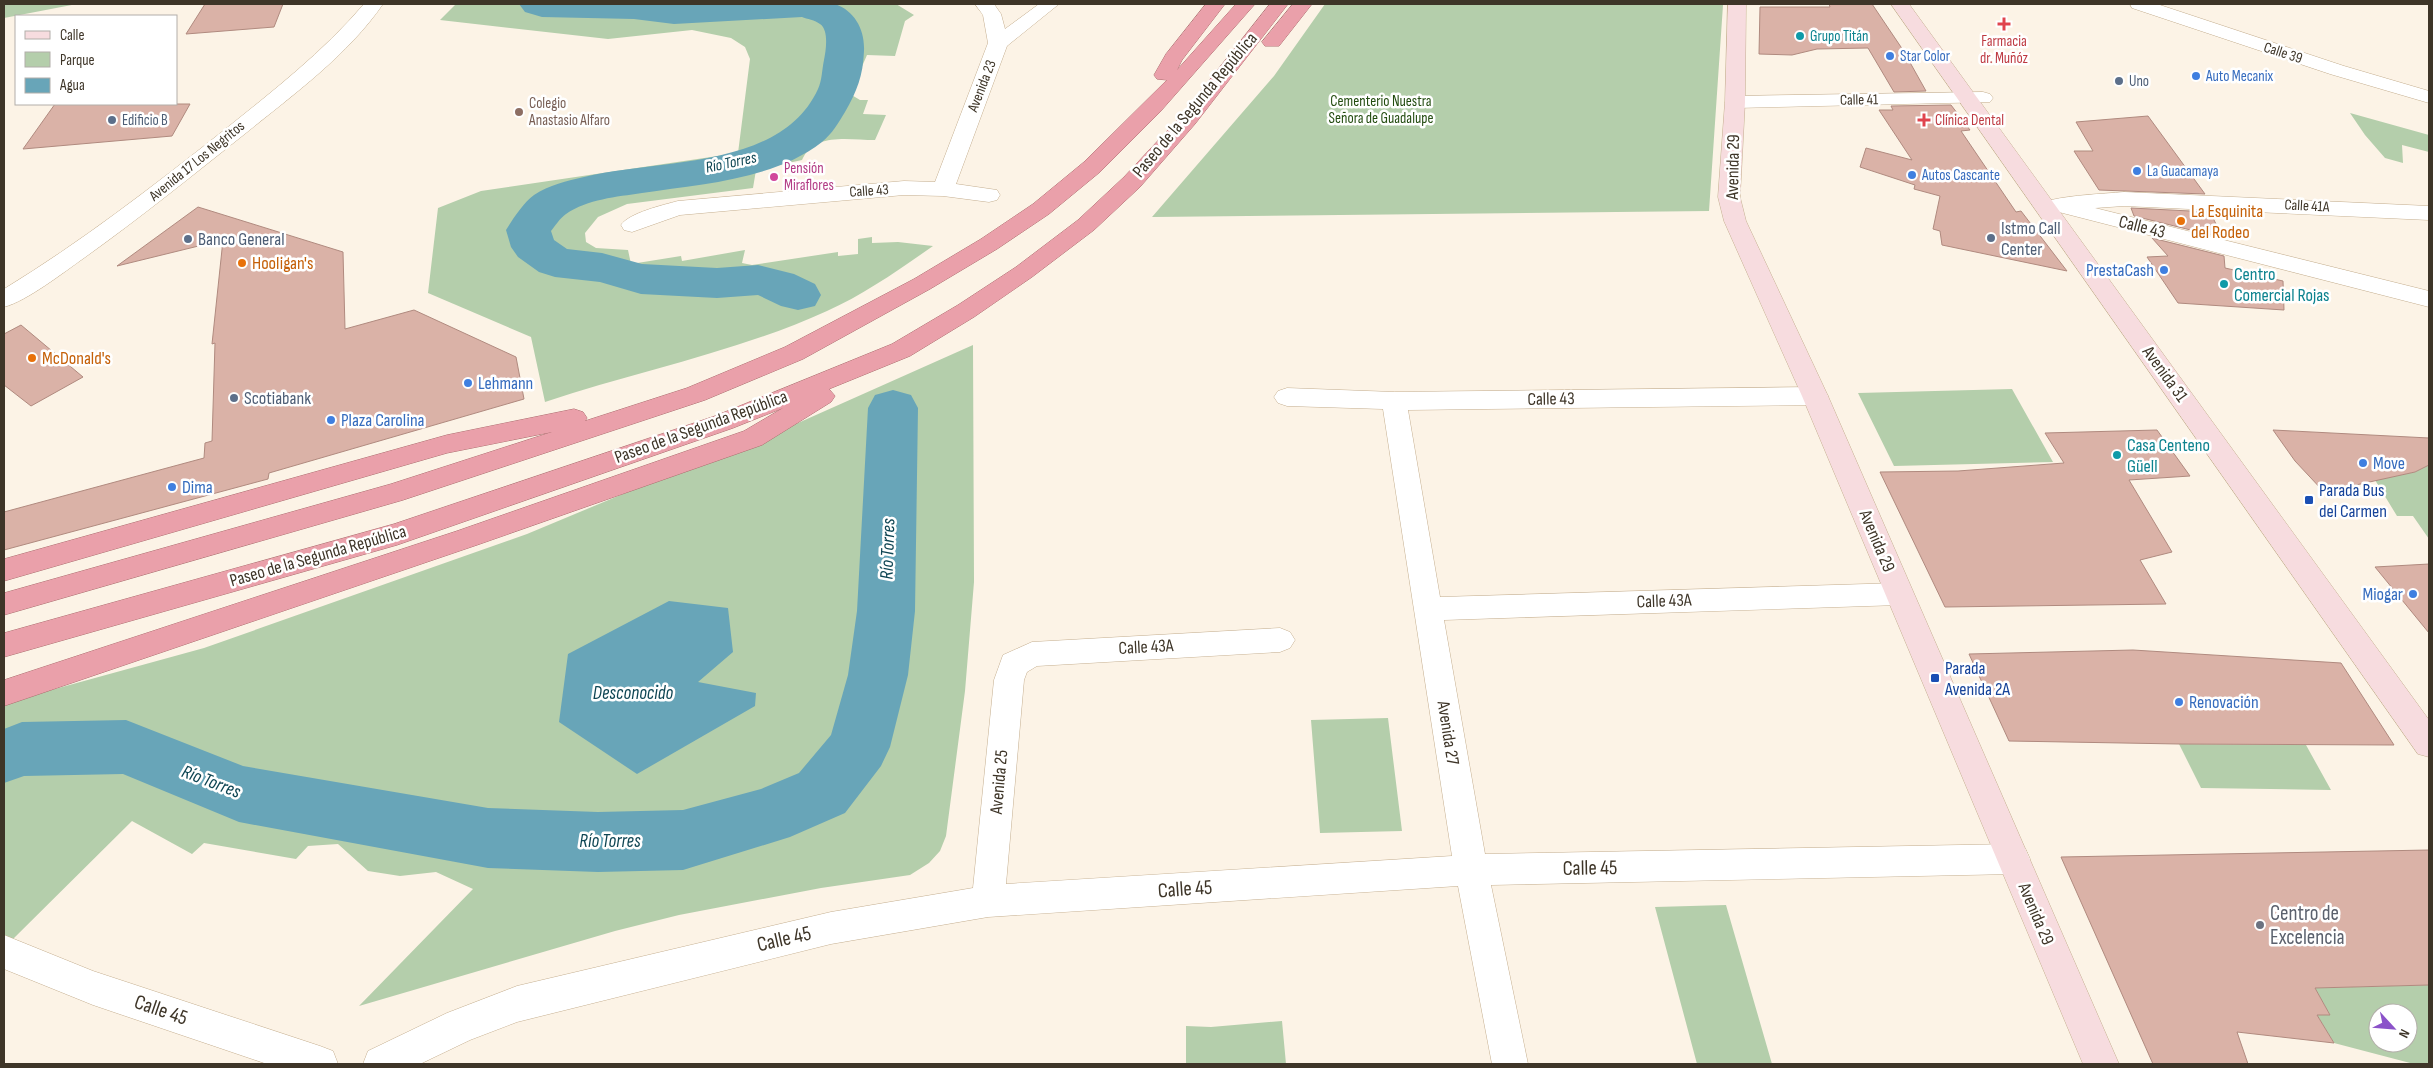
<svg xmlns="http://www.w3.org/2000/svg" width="2433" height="1068" viewBox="0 0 2433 1068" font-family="'Sofia Sans Condensed',sans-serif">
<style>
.green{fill:#b4ceab;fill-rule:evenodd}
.water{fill:#68a5b8}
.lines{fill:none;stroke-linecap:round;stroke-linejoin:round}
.river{fill:#68a5b8;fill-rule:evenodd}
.building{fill:#dab2a7;stroke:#b08a7f}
.minor-casing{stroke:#c5af90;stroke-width:1}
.tertiary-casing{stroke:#c5af90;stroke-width:1}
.secondary-casing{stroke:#c5af90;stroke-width:1}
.trunk-casing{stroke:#ab6c6e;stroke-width:1}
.minor{fill:#fff;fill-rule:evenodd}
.tertiary{fill:#fff;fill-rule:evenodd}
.secondary{fill:#f7dcdf;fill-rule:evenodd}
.trunk{fill:#eaa0aa;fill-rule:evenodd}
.health-dot{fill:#e0444e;stroke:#fff;stroke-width:2}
.culture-dot{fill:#0f9aa8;stroke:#fff;stroke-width:2}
.shop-dot{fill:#3f7fe0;stroke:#fff;stroke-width:2}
.service-dot{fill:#5c6f8a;stroke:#fff;stroke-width:2}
.education-dot{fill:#8d6e63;stroke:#fff;stroke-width:2}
.hotel-dot{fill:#d1479c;stroke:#fff;stroke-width:2}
.food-dot{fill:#e8710a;stroke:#fff;stroke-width:2}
.transit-dot{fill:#1a4fb4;stroke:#fff;stroke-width:2}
.worship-dot{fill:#6b7280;stroke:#fff;stroke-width:2}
.labels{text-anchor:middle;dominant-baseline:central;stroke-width:5;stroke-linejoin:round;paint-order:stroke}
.far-culture-label{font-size:15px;fill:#0d838f;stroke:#fff;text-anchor:start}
.far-health-label{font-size:15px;fill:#be3a42;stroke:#fff}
.far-street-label{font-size:15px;fill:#3e3528;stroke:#fff}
.far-shop-label{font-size:15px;fill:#366cbe;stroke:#fff;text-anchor:start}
.far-service-label{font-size:15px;fill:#4e5e75;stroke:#fff;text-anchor:start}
.far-park-label{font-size:15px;fill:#234c10;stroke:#fff}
.far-education-label{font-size:15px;fill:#785e54;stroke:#fff;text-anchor:start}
.far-hotel-label{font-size:15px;fill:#b23c85;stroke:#fff;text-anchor:start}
.far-water-label{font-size:16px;font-style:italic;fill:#0e4553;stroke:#fff}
.street-label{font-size:18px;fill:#3e3528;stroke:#fff}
.food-label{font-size:18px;fill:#c56008;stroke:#fff;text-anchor:start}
.service-label{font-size:18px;fill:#4e5e75;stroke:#fff;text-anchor:start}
.shop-label{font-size:18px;fill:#366cbe;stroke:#fff;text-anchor:start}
.culture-label{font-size:18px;fill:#0d838f;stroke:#fff;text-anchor:start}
.transit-label{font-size:18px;fill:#164399;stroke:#fff;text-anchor:start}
.water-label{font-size:19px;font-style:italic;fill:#0e4553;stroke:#fff}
.near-street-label{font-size:21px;fill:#3e3528;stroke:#fff}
.near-worship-label{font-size:21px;fill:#5b616d;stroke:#fff;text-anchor:start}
</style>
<rect width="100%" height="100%" fill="#fcf3e6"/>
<path class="green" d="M 4,4 L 77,4 L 4,18 Z
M 456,4 L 896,4 L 914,15 L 905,21 L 895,56 L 867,55 L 850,94 L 860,100 L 868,100 L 863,114 L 886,115 L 875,140 C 849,140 814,132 802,160 L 756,170 L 753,188 L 627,204 L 598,217 L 585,233 L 586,242 L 596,248 L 628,250 L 631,264 L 681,256 L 682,261 L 745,250 L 742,263 L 752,265 L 838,252 L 838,256 L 858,254 L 858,239 L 872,237 L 872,243 L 898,242 L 933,246 C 900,269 865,294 827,311 C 737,352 638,371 545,402 L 531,337 L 428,293 L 438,208 L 481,191 L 738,153 L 750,59 L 745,47 L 731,38 L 692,30 L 608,39 L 440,20 Z
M 1325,4 L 1723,5 L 1709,211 L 1152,217 L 1274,76 Z
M 2350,113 L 2429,135 L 2429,152 L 2402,145 L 2403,163 L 2385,158 L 2365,135 Z
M 973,345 L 974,582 L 965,691 L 946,836 L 940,851 L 929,863 L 910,875 L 821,888 L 679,915 L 615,931 L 359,1006 L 473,889 L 436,872 L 400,876 L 368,871 L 338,844 L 308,846 L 296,859 L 204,843 L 192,854 L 132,821 L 12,940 L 4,936 L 4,703 L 204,648 L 371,589 L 527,534 L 762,436 L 798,423 Z
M 2012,389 L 2053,462 L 1894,466 L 1858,393 Z
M 2429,465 L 2429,539 L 2413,516 L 2397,516 L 2375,480 L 2415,472 Z
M 1388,718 L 1402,831 L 1320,833 L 1311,720 Z
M 2179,744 L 2306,745 L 2331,790 L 2201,788 Z
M 1726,905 L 1772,1064 L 1697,1064 L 1655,907 Z
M 2429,985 L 2429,1064 L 2414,1064 L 2334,1043 L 2317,1015 L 2330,1015 L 2315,988 ZM 2378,1013 L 2408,1013 L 2408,1043 L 2378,1043 Z
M 1282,1021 L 1286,1064 L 1186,1064 L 1186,1026 L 1211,1027 Z"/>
<path class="water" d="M 669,601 L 728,608 L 733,652 L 698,682 L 756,693 L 755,706 L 637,774 L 559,722 L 568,654 Z"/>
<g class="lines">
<path class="river" d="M 519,4 L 835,4 C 855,11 865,30 864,51 C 863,76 857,91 845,112 C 839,122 832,134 822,142 C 773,180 701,184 642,193 C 616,197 588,199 566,214 C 560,218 555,226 551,231 L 554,240 L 567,249 L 602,253 L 642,264 L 717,268 L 758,265 L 794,274 L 815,284 L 821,295 L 815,306 L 798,310 L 781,306 L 758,295 L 717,298 L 641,294 L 600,282 L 555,277 L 539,272 L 518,257 L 511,247 L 506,230 C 513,219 523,203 534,195 C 549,185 567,181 584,177 C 658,159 781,170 818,89 C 822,81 822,69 824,60 C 826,50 829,30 820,24 C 815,20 807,19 802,17 L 674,24 L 634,19 L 542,17 L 525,12 Z
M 893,390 L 911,395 L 918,408 L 915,611 L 908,675 L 890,747 L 881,766 L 845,813 L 790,837 L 683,870 L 598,872 L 488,868 L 239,822 L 123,774 L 24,776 L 4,783 L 4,729 L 22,722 L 126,720 L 243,766 L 488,808 L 598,812 L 683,810 L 761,789 L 799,773 L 831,735 L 848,675 L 857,611 L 868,408 L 875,395 Z"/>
</g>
<path class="building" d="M 205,4 L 283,4 L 274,27 L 186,34 Z
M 1829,4 L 1872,4 L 1903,50 L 1926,91 L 1894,92 L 1868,48 L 1817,49 L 1792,55 L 1759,54 L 1760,7 L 1830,7 Z
M 55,104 L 190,104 L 172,136 L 23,149 Z
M 1951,105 L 1970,130 L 1961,131 L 2016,212 L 2021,211 L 2067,271 L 1942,245 L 1940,231 L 1933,229 L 1940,196 L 1914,189 L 1915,185 L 1860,167 L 1866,148 L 1912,160 L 1879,110 L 1893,110 L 1891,106 Z
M 2148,116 L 2205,194 L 2099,190 L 2074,151 L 2093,151 L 2076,122 Z
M 198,207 L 343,252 L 345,329 L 414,310 L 516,357 L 524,399 L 269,473 L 268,479 L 4,550 L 4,512 L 204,458 L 205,443 L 212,441 L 215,343 L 212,344 L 223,240 L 117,266 Z
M 2131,208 L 2210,212 L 2223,238 L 2134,216 Z
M 2152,238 L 2224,256 L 2225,268 L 2283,281 L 2284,310 L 2178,303 L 2147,257 L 2168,256 Z
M 21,325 L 83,377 L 31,406 L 4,385 L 4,334 Z
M 2157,430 L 2190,476 L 2129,480 L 2172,552 L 2140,560 L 2166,604 L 1945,607 L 1880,472 L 1958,471 L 2064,463 L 2045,433 Z
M 2273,430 L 2429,438 L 2429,465 L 2415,472 L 2324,492 L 2295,461 Z
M 2429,564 L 2429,633 L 2375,567 Z
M 2133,650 L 2341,663 L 2394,745 L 2179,744 L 2009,741 L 1969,654 Z
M 2429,850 L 2429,985 L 2315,988 L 2330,1015 L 2317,1015 L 2334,1043 L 2237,1032 L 2248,1064 L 2153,1064 L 2061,857 Z"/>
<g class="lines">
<g class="minor-casing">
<path id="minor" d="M 975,4 L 994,4 L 1001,14 L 1005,29 L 1039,4 L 1059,4 L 1007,46 L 956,184 L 997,190 L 1000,195 L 997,200 L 989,202 L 943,196 L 904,195 L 680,215 L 632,232 L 624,230 L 621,225 C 629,213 663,205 678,201 L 904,181 L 935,182 L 988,43 L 983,15 Z
M 2130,4 L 2157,4 L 2344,66 L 2429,91 L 2429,103 L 2330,74 L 2132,8 Z
M 1983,92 L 1990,94 L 1993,98 L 1990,102 L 1735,108 L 1728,106 L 1725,102 L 1728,98 L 1735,96 Z
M 2124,192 L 2429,206 L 2429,220 L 2124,206 L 2095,208 L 2429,291 L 2429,307 L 2051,210 L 2048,205 L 2051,200 C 2074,195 2100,194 2124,192 Z
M 1815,387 L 1824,390 L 1828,396 L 1824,402 L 1815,405 L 1408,410 L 1440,597 L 1899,583 L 1909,586 L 1913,594 L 1909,602 L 1899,605 L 1444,620 L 1485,854 L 2013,844 L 2025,848 L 2030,859 L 2025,870 L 2013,874 L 1491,885 L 1528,1064 L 1492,1064 L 1458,886 L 988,917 L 831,944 L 517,1022 L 470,1040 L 420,1064 L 363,1064 L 368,1051 L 447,1013 L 517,986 L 831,912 L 973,888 L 994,680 L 1003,655 L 1032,642 L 1280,628 L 1290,632 L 1295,640 L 1290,648 L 1280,652 L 1037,666 L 1027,672 L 1024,680 L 1006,884 L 1452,856 L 1383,409 L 1287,406 L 1278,403 L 1274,397 L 1278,391 L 1287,388 L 1394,392 Z
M 4,935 L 93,971 L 320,1046 L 333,1051 L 338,1064 L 267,1064 L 93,1005 L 4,969 Z"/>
</g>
<g class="tertiary-casing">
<path id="tertiary" d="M 364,4 L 383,4 C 348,55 294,94 246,133 C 193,175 140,218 84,258 C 64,272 27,301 4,307 L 4,289 C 81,242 152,187 223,131 C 273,91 323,52 364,4 Z"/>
</g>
<g class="secondary-casing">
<path id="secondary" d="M 1728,4 L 1746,4 L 1745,102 L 1740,197 L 1746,221 L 1828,396 L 2119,1064 L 2083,1064 L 1802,396 L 1724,221 L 1718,197 L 1725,102 Z
M 1891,4 L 1909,4 L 2429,720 L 2429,757 L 2418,754 Z"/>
</g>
<g class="trunk-casing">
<path id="trunk" d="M 1206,4 L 1225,4 L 1182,60 L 1177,70 L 1236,4 L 1255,4 L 1160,112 L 1100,172 L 1049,214 L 997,249 L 930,289 L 803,359 L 705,400 L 403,500 L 4,615 L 4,593 L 391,484 L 552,432 L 447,453 L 4,581 L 4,559 L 447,435 L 574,409 L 583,412 L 587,418 L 585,421 L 687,388 L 785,347 L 914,279 L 981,239 L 1033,204 L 1084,162 L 1167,80 L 1157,79 L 1154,75 L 1166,54 Z
M 1270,4 L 1288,4 L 1195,124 L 1140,187 L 1094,230 L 1032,277 L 974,317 L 910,356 L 829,389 L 835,396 L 831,402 L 762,445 L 477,545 L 4,706 L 4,680 L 457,531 L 744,431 L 783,408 L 733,428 L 397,545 L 4,657 L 4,633 L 394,524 L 715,416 L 892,344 L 958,305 L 1016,267 L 1078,220 L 1124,177 L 1181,116 Z
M 1293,4 L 1312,4 L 1279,46 L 1265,46 L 1262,42 Z"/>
</g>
<use href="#minor" class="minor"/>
<use href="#tertiary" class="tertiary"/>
<use href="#secondary" class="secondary"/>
<use href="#trunk" class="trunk"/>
</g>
<g class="health-dot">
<path d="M2001.5 16.5h5v5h5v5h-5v5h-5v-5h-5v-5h5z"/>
<path d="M1921.5 112.5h5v5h5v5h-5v5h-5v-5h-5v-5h5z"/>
</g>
<g class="culture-dot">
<circle cx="1800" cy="36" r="5"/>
<circle cx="2224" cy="284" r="5"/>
<circle cx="2117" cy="455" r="5"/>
</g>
<g class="shop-dot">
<circle cx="1890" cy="56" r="5"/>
<circle cx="2196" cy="76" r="5"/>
<circle cx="2137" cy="171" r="5"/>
<circle cx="1912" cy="175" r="5"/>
<circle cx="2164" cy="270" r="5"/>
<circle cx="468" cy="383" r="5"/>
<circle cx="331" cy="420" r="5"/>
<circle cx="2363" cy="463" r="5"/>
<circle cx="172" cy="487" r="5"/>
<circle cx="2413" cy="594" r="5"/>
<circle cx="2179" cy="702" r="5"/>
</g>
<g class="service-dot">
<circle cx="2119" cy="81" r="5"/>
<circle cx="112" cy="120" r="5"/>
<circle cx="1991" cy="238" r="5"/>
<circle cx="188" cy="239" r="5"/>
<circle cx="234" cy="398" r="5"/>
</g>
<circle class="education-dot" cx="519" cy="112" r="5"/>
<circle class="hotel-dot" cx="774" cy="177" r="5"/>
<g class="food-dot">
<circle cx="2181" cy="221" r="5"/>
<circle cx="242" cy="263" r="5"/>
<circle cx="32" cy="358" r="5"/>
</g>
<g class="transit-dot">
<rect x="2304" y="495" width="10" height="10" rx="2.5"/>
<rect x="1930" y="673" width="10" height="10" rx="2.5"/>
</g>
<circle class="worship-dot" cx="2260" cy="925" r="5"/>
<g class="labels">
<g class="far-culture-label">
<text x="1810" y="36">Grupo Titán</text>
</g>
<g class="far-health-label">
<text x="2004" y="41">Farmacia<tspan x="2004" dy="17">dr. Muñóz</tspan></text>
<text x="1935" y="120" text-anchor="start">Clínica Dental</text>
</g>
<g class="far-street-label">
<text transform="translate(2283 53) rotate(18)">Calle 39</text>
<text transform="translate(982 86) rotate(-69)">Avenida 23</text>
<text transform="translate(1859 100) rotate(-1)">Calle 41</text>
<text transform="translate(197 161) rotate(-39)">Avenida 17 Los Negritos</text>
<text transform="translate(869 191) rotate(-4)">Calle 43</text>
<text transform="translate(2307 206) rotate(3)">Calle 41A</text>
</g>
<g class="far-shop-label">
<text x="1900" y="56">Star Color</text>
<text x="2206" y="76">Auto Mecanix</text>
<text x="2147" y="171">La Guacamaya</text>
<text x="1922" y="175">Autos Cascante</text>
</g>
<g class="far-service-label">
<text x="2129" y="81">Uno</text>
<text x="122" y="120">Edificio B</text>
</g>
<g class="far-park-label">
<text x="1381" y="101">Cementerio Nuestra<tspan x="1381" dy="17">Señora de Guadalupe</tspan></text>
</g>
<g class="far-education-label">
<text x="529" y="103">Colegio<tspan x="529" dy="17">Anastasio Alfaro</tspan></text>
</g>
<g class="far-hotel-label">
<text x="784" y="168">Pensión<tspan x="784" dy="17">Miraflores</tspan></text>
</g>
<g class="far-water-label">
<text transform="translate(731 163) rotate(-12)">Río Torres</text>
</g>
<g class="street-label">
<text transform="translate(1195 105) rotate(-50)">Paseo de la Segunda República</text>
<text transform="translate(1733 167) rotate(-89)">Avenida 29</text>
<text transform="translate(2142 227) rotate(14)">Calle 43</text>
<text transform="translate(2165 374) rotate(54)">Avenida 31</text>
<text transform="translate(1551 399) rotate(-1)">Calle 43</text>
<text transform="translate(701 427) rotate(-20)">Paseo de la Segunda República</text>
<text transform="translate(1877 541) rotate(67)">Avenida 29</text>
<text transform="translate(318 556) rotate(-16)">Paseo de la Segunda República</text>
<text transform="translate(1664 601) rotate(-2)">Calle 43A</text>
<text transform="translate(1146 647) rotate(-3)">Calle 43A</text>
<text transform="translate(1448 733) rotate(81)">Avenida 27</text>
<text transform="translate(999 782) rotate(-85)">Avenida 25</text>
<text transform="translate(2036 914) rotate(67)">Avenida 29</text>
</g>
<g class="food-label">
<text x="2191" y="211">La Esquinita<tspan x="2191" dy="21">del Rodeo</tspan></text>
<text x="252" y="263">Hooligan's</text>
<text x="42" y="358">McDonald's</text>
</g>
<g class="service-label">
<text x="2001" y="228">Istmo Call<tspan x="2001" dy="21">Center</tspan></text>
<text x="198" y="239">Banco General</text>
<text x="244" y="398">Scotiabank</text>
</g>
<g class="shop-label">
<text x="2154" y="270" text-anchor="end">PrestaCash</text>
<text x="478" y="383">Lehmann</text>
<text x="341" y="420">Plaza Carolina</text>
<text x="2373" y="463">Move</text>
<text x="182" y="487">Dima</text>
<text x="2403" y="594" text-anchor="end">Miogar</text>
<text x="2189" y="702">Renovación</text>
</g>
<g class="culture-label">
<text x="2234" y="274">Centro<tspan x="2234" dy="21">Comercial Rojas</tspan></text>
<text x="2127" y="445">Casa Centeno<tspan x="2127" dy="21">Güell</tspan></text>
</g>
<g class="transit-label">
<text x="2319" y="490">Parada Bus<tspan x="2319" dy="21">del Carmen</tspan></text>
<text x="1945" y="668">Parada<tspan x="1945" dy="21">Avenida 2A</tspan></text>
</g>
<g class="water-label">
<text transform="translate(888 549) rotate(-88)">Río Torres</text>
<text x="633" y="693">Desconocido</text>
<text transform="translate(211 782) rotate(21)">Río Torres</text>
<text x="610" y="841">Río Torres</text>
</g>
<g class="near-street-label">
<text transform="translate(1590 868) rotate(-1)">Calle 45</text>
<text transform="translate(1185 889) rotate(-4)">Calle 45</text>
<text transform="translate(784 939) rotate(-13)">Calle 45</text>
<text transform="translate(161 1010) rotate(19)">Calle 45</text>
</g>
<g class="near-worship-label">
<text x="2270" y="913">Centro de<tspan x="2270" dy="24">Excelencia</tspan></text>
</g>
</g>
<rect width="2433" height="1068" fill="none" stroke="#3e3528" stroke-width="10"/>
<rect x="15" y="15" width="162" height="90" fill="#ffffff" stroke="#b2aea9"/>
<rect x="25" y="31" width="25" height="8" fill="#f7dcdf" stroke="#b2aea9"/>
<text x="60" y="40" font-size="15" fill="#3e3528">Calle</text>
<rect x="25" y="52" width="25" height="15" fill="#b4ceab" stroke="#b2aea9"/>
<text x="60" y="65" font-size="15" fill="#3e3528">Parque</text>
<rect x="25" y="78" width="25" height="15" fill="#68a5b8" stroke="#b2aea9"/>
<text x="60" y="90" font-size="15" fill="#3e3528">Agua</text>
<g transform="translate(2393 1028) rotate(116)"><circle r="24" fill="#ffffff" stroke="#b2aea9"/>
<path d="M0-4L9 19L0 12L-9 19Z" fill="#8b52c9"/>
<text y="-8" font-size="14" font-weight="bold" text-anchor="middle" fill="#3e3528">N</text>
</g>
</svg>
